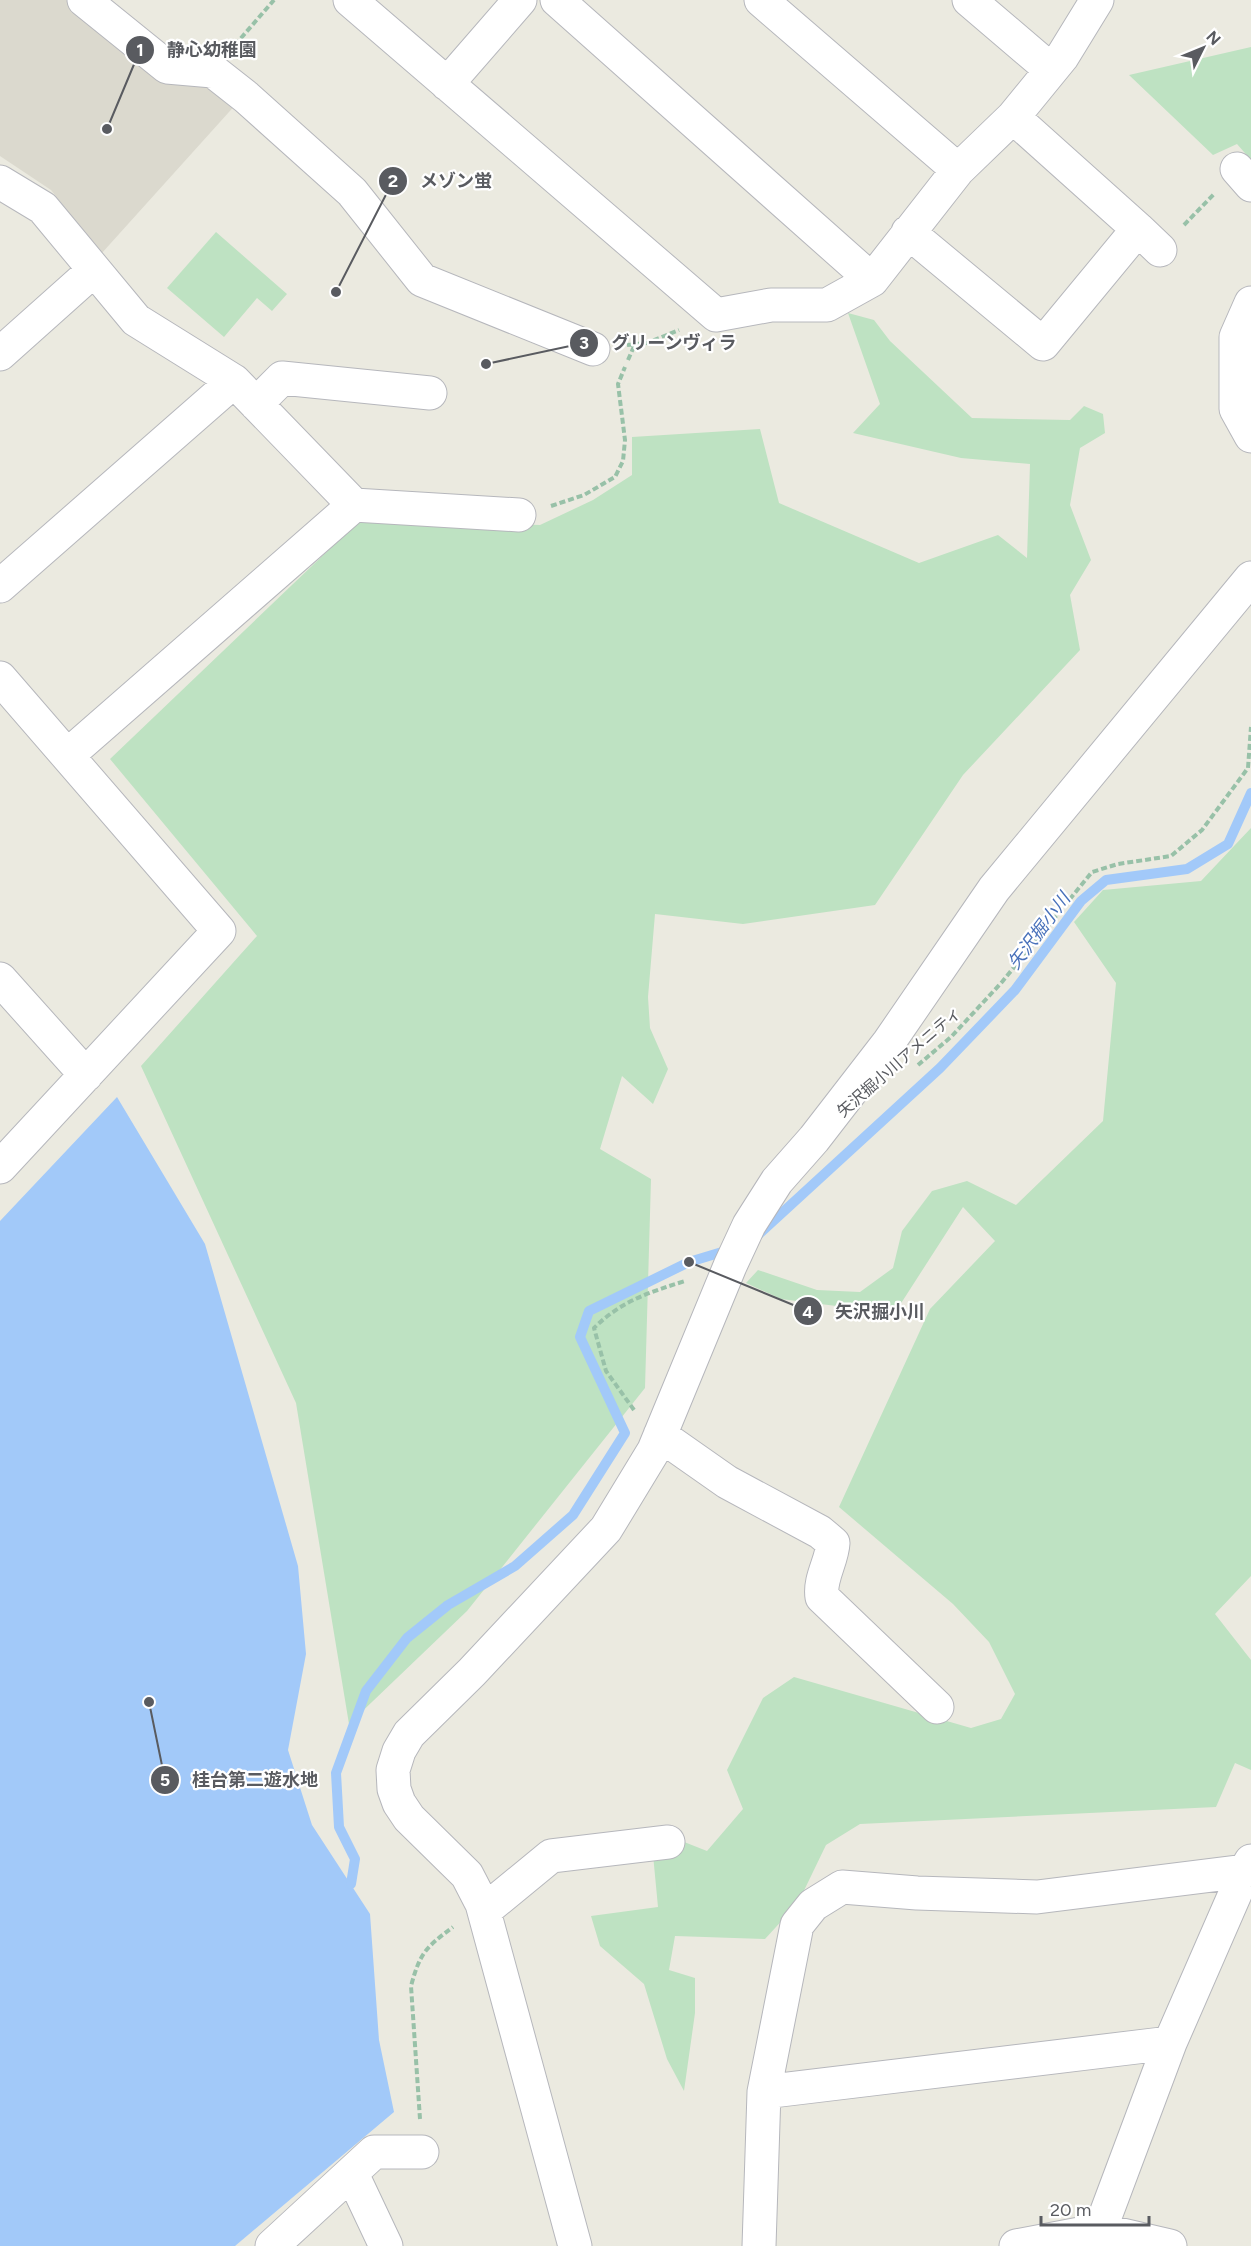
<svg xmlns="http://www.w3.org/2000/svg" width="1251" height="2246" viewBox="0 0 1251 2246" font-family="Figtree,'Noto Sans JP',sans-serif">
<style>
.education{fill:#dbd9ce}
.green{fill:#bee2c2}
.water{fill:#a2c9f9}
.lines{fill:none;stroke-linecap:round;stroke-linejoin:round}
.stream{stroke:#a2c9f9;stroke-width:10}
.minor-casing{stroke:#b6b7bc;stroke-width:35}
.path{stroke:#98c1a8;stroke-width:4;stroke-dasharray:6 3;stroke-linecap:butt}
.minor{stroke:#fff;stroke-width:33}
.labels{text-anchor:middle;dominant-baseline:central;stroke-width:4.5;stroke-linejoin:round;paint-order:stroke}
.street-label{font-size:16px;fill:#595b60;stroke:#fff}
.water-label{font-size:18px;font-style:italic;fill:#4871ba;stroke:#fff}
.leader{fill:none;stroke:#595b60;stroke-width:2}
.callout-dot{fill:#595b60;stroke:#fff;stroke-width:2}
.mark-label{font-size:18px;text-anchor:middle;font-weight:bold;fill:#fff}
.callout-label{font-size:18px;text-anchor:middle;font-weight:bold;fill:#595b60;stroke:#fff;stroke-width:4.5;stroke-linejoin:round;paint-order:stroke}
</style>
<rect width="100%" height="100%" fill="#ebeae0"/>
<path class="education" d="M 0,0 L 66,0 L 166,78 L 212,81 L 238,102 L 101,254 L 51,190 L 0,156 Z"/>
<path class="green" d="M 1251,47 L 1251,160 L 1237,144 L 1213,155 L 1129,75 Z
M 216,232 L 287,294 L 272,311 L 257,298 L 224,337 L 167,288 Z
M 848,313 L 874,320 L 890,341 L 972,418 L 1070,420 L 1084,406 L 1103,414 L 1105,433 L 1080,448 L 1070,505 L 1091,560 L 1070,595 L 1080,650 L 963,775 L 875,905 L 743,924 L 655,914 L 648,997 L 650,1028 L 668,1069 L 653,1104 L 622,1076 L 600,1149 L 651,1179 L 645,1388 L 467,1611 L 349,1724 L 296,1403 L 141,1066 L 257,936 L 110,759 L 360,520 L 540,525 L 593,500 L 632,475 L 632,437 L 760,429 L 779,503 L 919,563 L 998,535 L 1027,558 L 1030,464 L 961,458 L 853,433 L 880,404 Z
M 1251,828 L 1251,1576 L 1215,1614 L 1251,1660 L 1251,1770 L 1235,1763 L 1216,1807 L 860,1824 L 826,1845 L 798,1903 L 765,1939 L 675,1936 L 669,1970 L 695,1978 L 695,2013 L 684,2091 L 667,2059 L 644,1984 L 600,1946 L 591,1916 L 658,1907 L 652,1844 L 669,1836 L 707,1851 L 743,1809 L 727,1770 L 763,1698 L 794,1677 L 971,1728 L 1001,1719 L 1015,1694 L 989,1642 L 953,1604 L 839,1507 L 930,1309 L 995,1241 L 963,1207 L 898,1308 L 860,1309 L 781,1299 L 746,1283 L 758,1270 L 817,1290 L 860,1292 L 893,1268 L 902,1231 L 932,1191 L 967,1181 L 1016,1205 L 1103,1121 L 1116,983 L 1074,922 L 1103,890 L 1201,881 Z"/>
<path class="water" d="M 117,1097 L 205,1244 L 298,1566 L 306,1654 L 288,1750 L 312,1825 L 370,1914 L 379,2040 L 394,2112 L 235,2246 L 0,2246 L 0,1221 Z"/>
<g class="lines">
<path class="stream" d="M 758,1235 L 940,1068 L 1015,990 L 1081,901 L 1106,880 L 1187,869 L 1228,844 L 1251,793
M 351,1884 L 355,1859 L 339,1827 L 336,1773 L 366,1691 L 407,1638 L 448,1605 L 515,1566 L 573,1515 L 625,1433 L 580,1337 L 589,1311 L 689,1262 L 732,1249"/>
<g class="minor-casing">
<path id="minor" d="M 84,0 L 167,67 L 213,71 L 246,97 L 352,192 L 422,280 L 593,349
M 350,0 L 716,315 L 771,305 L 827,305 L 872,280 L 958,170 L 1013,117 L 1062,57 L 1097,0
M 557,0 L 872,280
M 761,0 L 958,170
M 969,0 L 1050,69
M 447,84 L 520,0
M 1013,117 L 1138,229
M 1237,169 L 1251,185
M 0,182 L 43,208 L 136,320 L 234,381 L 354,505 L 68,755
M 908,232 L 1043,344 L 1138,229 L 1160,250
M 1251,303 L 1236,337 L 1236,409 L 1251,436
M 0,354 L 94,270
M 256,404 L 282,378 L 430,393
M 354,505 L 519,515
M 0,586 L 234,381
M 0,678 L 219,931 L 0,1167
M 0,979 L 86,1075
M 660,1435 L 727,1482 L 820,1532 L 833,1543 C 832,1561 819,1579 822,1597 L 937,1707
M 484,1911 L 551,1856 L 668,1842
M 764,2092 L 1170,2043
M 352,2174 L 386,2246
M 272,2246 L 374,2152 L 422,2152
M 575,2246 L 482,1904 L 467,1875 L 409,1818 L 399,1803 L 394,1789 L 393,1770 L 399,1751 L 409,1734 L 472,1672 L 606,1529 L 654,1450 L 730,1266 L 749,1225 L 777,1181 L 814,1139 L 889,1042 L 994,889 L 1251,578
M 759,2246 L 764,2092 L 797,1925 L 813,1905 L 842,1887 L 917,1893 L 1037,1897 L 1245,1871 L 1251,1861
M 1016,2246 L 1101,2230 L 1170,2246
M 1094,2246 L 1170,2043 L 1245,1871"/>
</g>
<path class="path" d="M 235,45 L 274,0
M 1184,225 L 1214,194
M 627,345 L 647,343 L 679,330
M 628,360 L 635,344
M 551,506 L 584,495 L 615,477 L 623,461 L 625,440 L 618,384 L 625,367
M 918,1065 L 951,1037 L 1002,982 L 1092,872 L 1118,864 L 1171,856 L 1202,830 L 1248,768 L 1251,727
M 634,1410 L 606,1371 L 594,1328 C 621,1301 650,1292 685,1281
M 420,2119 L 411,1986 C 420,1953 425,1948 453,1927"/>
<use href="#minor" class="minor"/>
</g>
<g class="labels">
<g class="street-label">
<text transform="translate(899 1062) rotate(-41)">矢沢掘小川アメニティ</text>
</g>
<g class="water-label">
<text transform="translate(1039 931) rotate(-53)">矢沢掘小川</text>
</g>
</g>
<path class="leader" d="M107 129L140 50M336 292L393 181M486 364L584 343M689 1262L808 1311M149 1702L165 1780"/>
<g class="callout-dot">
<circle cx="107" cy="129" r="6"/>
<circle cx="336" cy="292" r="6"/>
<circle cx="486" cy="364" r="6"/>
<circle cx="689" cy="1262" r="6"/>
<circle cx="149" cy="1702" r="6"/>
<circle cx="140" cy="50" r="15"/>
<circle cx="393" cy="181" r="15"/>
<circle cx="584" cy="343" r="15"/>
<circle cx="808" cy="1311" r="15"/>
<circle cx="165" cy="1780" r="15"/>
</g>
<g class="mark-label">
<text x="140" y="56">1</text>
<text x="393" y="187">2</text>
<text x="584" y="349">3</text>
<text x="808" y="1318">4</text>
<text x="165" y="1786">5</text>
</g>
<g class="callout-label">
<text x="212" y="56">静心幼稚園</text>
<text x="456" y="187">メゾン蛍</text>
<text x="674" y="349">グリーンヴィラ</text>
<text x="880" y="1318">矢沢掘小川</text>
<text x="255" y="1786">桂台第二遊水地</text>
</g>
<g transform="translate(1203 48) rotate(47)" stroke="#ffffff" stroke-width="4.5" paint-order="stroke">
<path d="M0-4.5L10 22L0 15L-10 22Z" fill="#595b60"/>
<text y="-9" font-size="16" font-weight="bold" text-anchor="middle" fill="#595b60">N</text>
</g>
<path d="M1041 2216v9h108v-9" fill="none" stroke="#595b60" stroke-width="3"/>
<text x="1050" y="2216" font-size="18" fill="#595b60" stroke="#ffffff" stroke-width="4.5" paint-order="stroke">20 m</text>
</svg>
